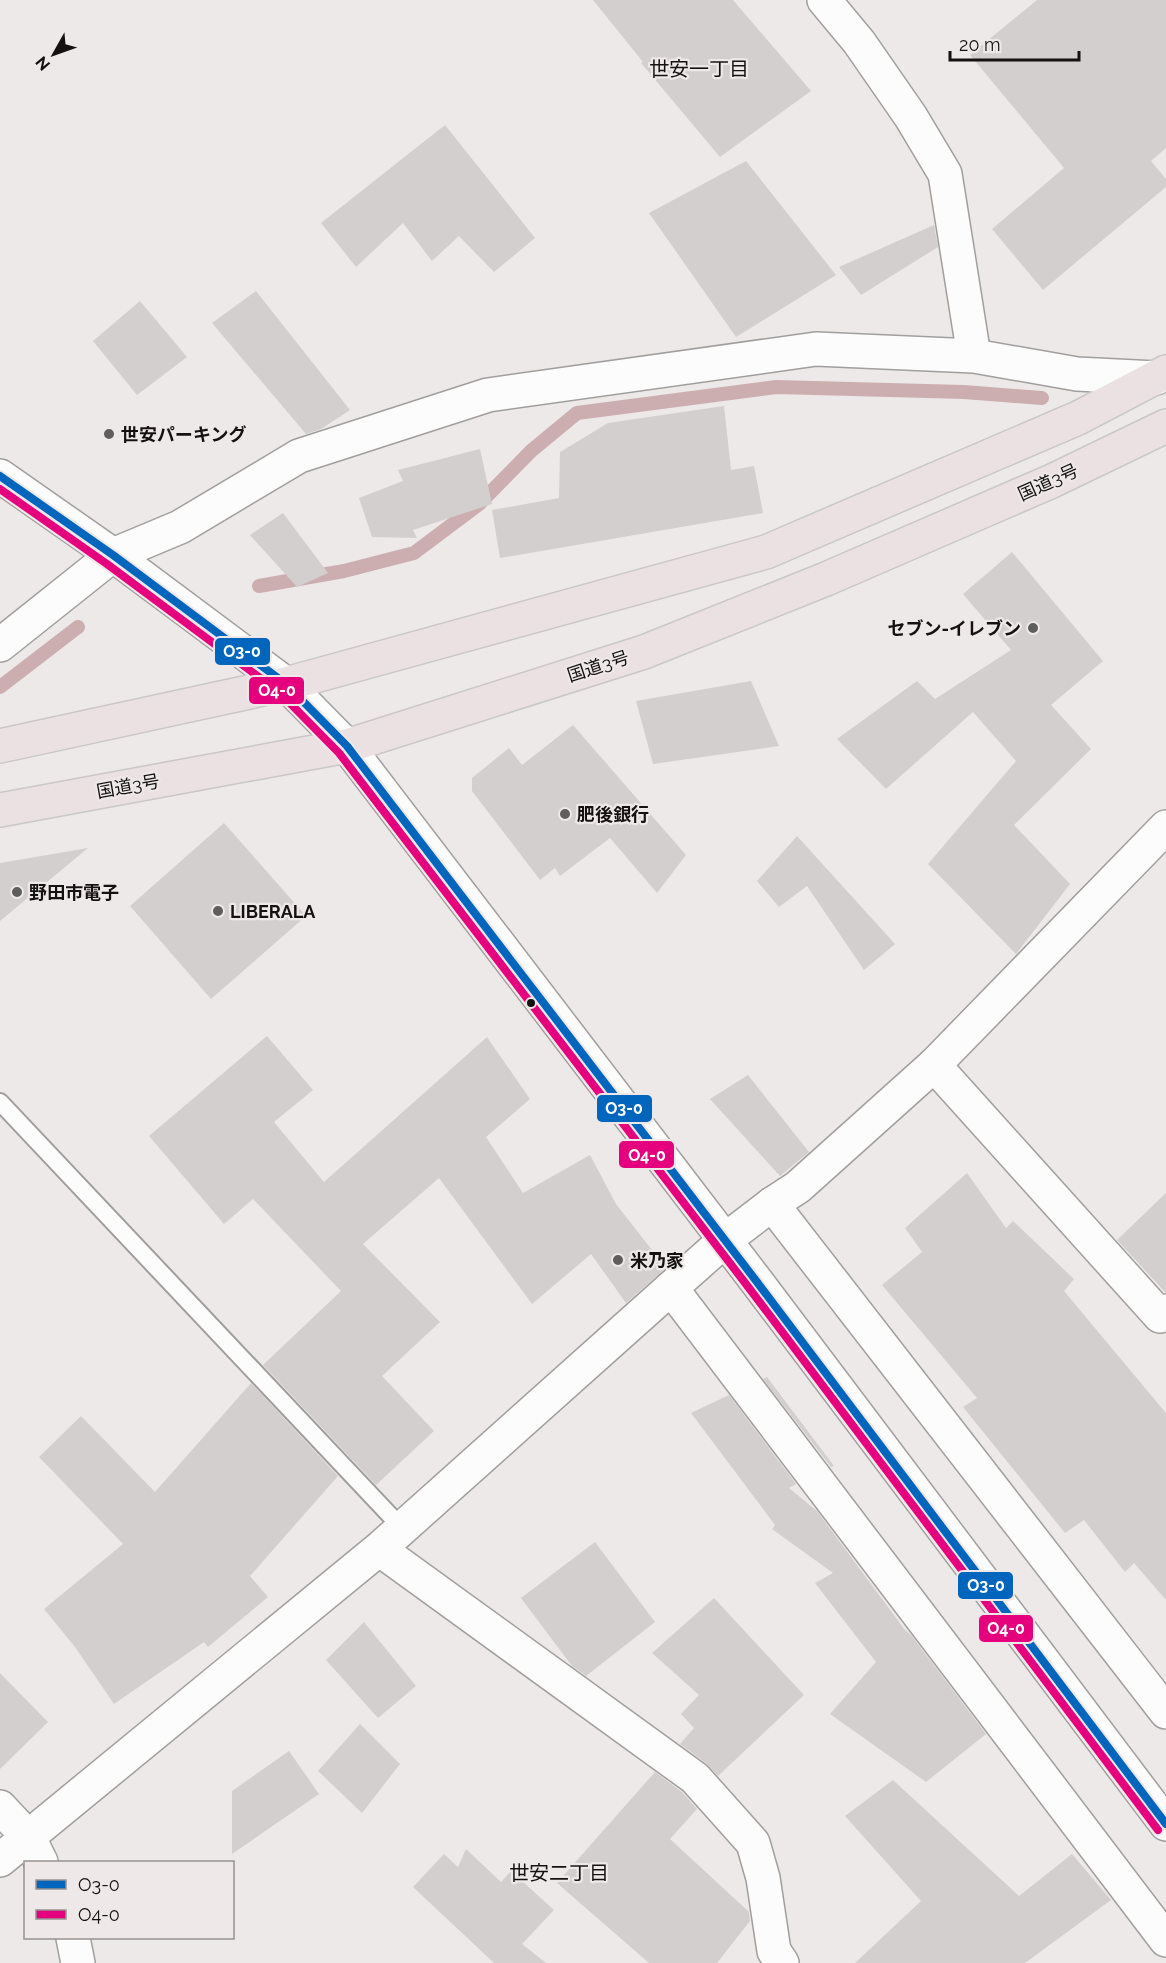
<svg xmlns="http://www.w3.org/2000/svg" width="1166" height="1963" viewBox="0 0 1166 1963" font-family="Raleway,'Noto Sans JP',sans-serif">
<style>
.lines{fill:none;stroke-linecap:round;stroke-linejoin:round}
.stream{stroke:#cdaeb0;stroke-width:14}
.building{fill:#d3cfcf}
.service-casing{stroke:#a19e9e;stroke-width:20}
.minor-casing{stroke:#a19e9e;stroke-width:36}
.tertiary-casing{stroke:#a19e9e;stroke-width:36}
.trunk-casing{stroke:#c9c7c7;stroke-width:36}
.service{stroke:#fcfcfc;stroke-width:16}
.minor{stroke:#fcfcfc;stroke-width:33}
.tertiary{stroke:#fcfcfc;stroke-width:33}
.trunk{stroke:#ebe1e2;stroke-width:33}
.bus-1-casing{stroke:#efe8e8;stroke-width:12}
.bus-2-casing{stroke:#efe8e8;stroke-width:12}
.bus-1{stroke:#0065bd;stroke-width:8}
.bus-2{stroke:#e5007d;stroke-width:8}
.poi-dot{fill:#605d5d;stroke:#efe8e8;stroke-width:2}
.bus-dot{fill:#131111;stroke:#efe8e8;stroke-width:2}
.labels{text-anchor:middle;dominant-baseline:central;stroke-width:4.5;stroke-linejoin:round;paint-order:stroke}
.poi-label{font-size:18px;font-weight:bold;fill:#131111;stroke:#efe8e8;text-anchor:start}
.street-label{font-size:18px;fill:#131111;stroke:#efe8e8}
.neighbourhood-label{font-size:20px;fill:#131111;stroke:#efe8e8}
.line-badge{stroke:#efe8e8;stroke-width:2}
.badge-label{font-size:16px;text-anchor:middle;font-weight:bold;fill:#fff}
</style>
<rect width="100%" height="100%" fill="#eee9e9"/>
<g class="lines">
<path class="stream" d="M 259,586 L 344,571 L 414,553 L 478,505 L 531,451 L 577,413 L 776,387 L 964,392 L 1042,398
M 0,687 L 78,627"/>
</g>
<path class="building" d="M 593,0 L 733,0 L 811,91 L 720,157 L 641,63 L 643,62 Z
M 1037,0 L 1166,0 L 1166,148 L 1151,161 L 1166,179 L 1166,187 L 1043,290 L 992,229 L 1064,168 L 970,55 Z
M 445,125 L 535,238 L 494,272 L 459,236 L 432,261 L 403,223 L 356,267 L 321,223 Z
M 746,161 L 836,275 L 736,337 L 649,213 Z
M 934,225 L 938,247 L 861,295 L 839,267 Z
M 256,291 L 350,410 L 321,429 L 306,434 L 212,323 Z
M 140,301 L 187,357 L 137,395 L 93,341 Z
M 724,406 L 731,470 L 754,466 L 763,513 L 500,558 L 492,510 L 559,498 L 560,452 L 608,423 Z
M 480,449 L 492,504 L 413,530 L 417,538 L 372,537 L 359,498 L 403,481 L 398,470 Z
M 283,513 L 328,573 L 297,587 L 250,535 Z
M 1012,552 L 1103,661 L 1051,705 L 1091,749 L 1014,825 L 1070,884 L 1016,954 L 928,864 L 1016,761 L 973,712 L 886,789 L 837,739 L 917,681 L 935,699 L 1011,650 L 963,594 Z
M 751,681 L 779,746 L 653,764 L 636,701 Z
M 573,725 L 686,855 L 657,893 L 610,838 L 560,876 L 555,868 L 540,880 L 472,791 L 472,778 L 509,748 L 522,765 Z
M 224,823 L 306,916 L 211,999 L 130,906 Z
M 797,836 L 895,944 L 864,970 L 807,886 L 779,907 L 757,881 Z
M 88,848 L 0,921 L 0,863 Z
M 267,1036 L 313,1090 L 274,1122 L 324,1182 L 487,1037 L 530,1099 L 486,1137 L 523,1193 L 590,1155 L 616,1204 L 666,1268 L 626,1303 L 591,1254 L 532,1304 L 439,1178 L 363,1244 L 440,1322 L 382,1376 L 434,1431 L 376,1485 L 263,1365 L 341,1291 L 253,1199 L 224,1224 L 149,1136 Z
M 748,1075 L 809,1152 L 780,1176 L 710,1099 Z
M 967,1173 L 1006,1228 L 1013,1221 L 1074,1279 L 1064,1291 L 1166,1413 L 1166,1600 L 1134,1563 L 1125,1572 L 1084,1520 L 1065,1533 L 963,1407 L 977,1398 L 882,1285 L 922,1252 L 905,1228 Z
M 1166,1193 L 1166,1293 L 1117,1240 Z
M 767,1377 L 834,1466 L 831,1467 L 763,1379 Z
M 251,1383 L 338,1476 L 250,1576 L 268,1597 L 208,1647 L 204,1642 L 114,1704 L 75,1647 L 44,1609 L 123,1544 L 39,1457 L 81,1416 L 155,1492 Z
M 729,1395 L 796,1484 L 789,1488 L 817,1511 L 905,1630 L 911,1635 L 986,1734 L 926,1782 L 830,1714 L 876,1662 L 815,1583 L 833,1573 L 772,1529 L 775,1525 L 691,1413 Z
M 595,1542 L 655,1622 L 586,1676 L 572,1666 L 521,1598 Z
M 714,1598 L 804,1695 L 718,1776 L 706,1763 L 680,1744 L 694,1728 L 681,1714 L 699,1695 L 652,1653 Z
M 364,1622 L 416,1686 L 378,1718 L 326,1660 Z
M 0,1673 L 48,1722 L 0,1769 Z
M 360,1724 L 400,1764 L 362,1813 L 318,1771 Z
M 289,1751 L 319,1794 L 232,1854 L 232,1791 Z
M 655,1772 L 682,1792 L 697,1809 L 670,1839 L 749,1912 L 750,1921 L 717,1963 L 649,1963 L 557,1883 Z
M 893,1780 L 1019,1896 L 1072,1854 L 1111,1900 L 1025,1963 L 855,1963 L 921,1901 L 845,1816 Z
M 466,1849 L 501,1882 L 511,1871 L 554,1910 L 522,1944 L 546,1963 L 494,1963 L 413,1887 L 444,1854 L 458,1867 Z"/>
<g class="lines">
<g class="service-casing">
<path id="service" d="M 0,1102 L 402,1528"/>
</g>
<g class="minor-casing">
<path id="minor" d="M 824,0 L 859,42 L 911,117 L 945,174 L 974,356
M 0,645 L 113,555 L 180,527 L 299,456 L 488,395 L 816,349 L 974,356 L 1077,374 L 1156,378
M 934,1065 L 1160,1316 L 1166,1311
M 772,1204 L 1166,1712
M 379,1549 L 695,1778 L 753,1843 L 763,1878 L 774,1951 L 782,1963
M 0,1807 L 29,1838 L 41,1862
M 0,1860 L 379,1549 L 671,1288 L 1166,1940
M 73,1938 L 78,1963"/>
</g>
<g class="tertiary-casing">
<path id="tertiary" d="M 0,476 L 113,555 L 286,684 L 347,746 L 757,1282 L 1166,1824
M 671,1288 L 725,1240 L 772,1204 L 798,1187 L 934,1065 L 1166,827"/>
</g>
<g class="trunk-casing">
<path id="trunk" d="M 0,746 L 286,684 L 766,552 L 1078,418 L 1166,372
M 0,810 L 347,746 L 644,652 L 826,579 L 1052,481 L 1166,426"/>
</g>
<use href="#service" class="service"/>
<use href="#minor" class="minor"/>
<use href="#tertiary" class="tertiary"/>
<use href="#trunk" class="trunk"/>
<g class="bus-1-casing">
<path id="bus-1" d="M 0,476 L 113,555 L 286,684 L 347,746 L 757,1282 L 1166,1824"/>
</g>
<g class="bus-2-casing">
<path id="bus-2" d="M 0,489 L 107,564 L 279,692 L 339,753 L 749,1288 L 1158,1830"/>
</g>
<use href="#bus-1" class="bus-1"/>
<use href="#bus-2" class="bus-2"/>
</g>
<g class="poi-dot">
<circle cx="109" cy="434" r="6"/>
<circle cx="1033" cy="628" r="6"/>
<circle cx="565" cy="814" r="6"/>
<circle cx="17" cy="892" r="6"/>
<circle cx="218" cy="911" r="6"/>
<circle cx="618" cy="1260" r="6"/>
</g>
<circle class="bus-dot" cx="531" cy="1003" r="5"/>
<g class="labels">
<g class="poi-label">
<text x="121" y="434">世安パーキング</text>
<text x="1021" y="628" text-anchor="end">セブン-イレブン</text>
<text x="577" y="814">肥後銀行</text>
<text x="29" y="892">野田市電子</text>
<text x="230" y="911">LIBERALA</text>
<text x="630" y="1260">米乃家</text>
</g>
<g class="street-label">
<text transform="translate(1048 482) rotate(-24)">国道3号</text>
<text transform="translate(598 666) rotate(-18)">国道3号</text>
<text transform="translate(128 786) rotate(-10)">国道3号</text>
</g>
<g class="neighbourhood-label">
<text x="699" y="69">世安一丁目</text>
<text x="559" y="1873">世安二丁目</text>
</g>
</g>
<g class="line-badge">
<rect x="214" y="637" width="57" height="29" rx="6" fill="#0065bd"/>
<rect x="248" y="676" width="57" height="29" rx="6" fill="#e5007d"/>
<rect x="596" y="1094" width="57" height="29" rx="6" fill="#0065bd"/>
<rect x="618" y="1140" width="57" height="29" rx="6" fill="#e5007d"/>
<rect x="957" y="1571" width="57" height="29" rx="6" fill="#0065bd"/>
<rect x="978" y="1614" width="56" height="29" rx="6" fill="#e5007d"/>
</g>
<g class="badge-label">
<text x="242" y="657">O3-0</text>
<text x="277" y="696">O4-0</text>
<text x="624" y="1114">O3-0</text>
<text x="647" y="1161">O4-0</text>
<text x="986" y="1591">O3-0</text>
<text x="1006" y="1634">O4-0</text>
</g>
<rect x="24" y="1861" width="210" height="78" fill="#efe8e8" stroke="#979292" stroke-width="1.5"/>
<rect x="36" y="1880" width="30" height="9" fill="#0065bd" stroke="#979292" stroke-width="1.5"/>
<text x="78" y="1891" font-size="18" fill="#131111">O3-0</text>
<rect x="36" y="1910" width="30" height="9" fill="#e5007d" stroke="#979292" stroke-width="1.5"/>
<text x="78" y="1921" font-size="18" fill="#131111">O4-0</text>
<g transform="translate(54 54) rotate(230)" stroke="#efe8e8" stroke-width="4.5" paint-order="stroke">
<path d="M0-4.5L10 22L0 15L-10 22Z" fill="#131111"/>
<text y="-9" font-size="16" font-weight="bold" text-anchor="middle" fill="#131111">N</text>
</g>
<path d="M950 51v9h129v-9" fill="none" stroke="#131111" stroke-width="3"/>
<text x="959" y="51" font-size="18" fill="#131111" stroke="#efe8e8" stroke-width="4.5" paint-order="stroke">20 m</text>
</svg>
